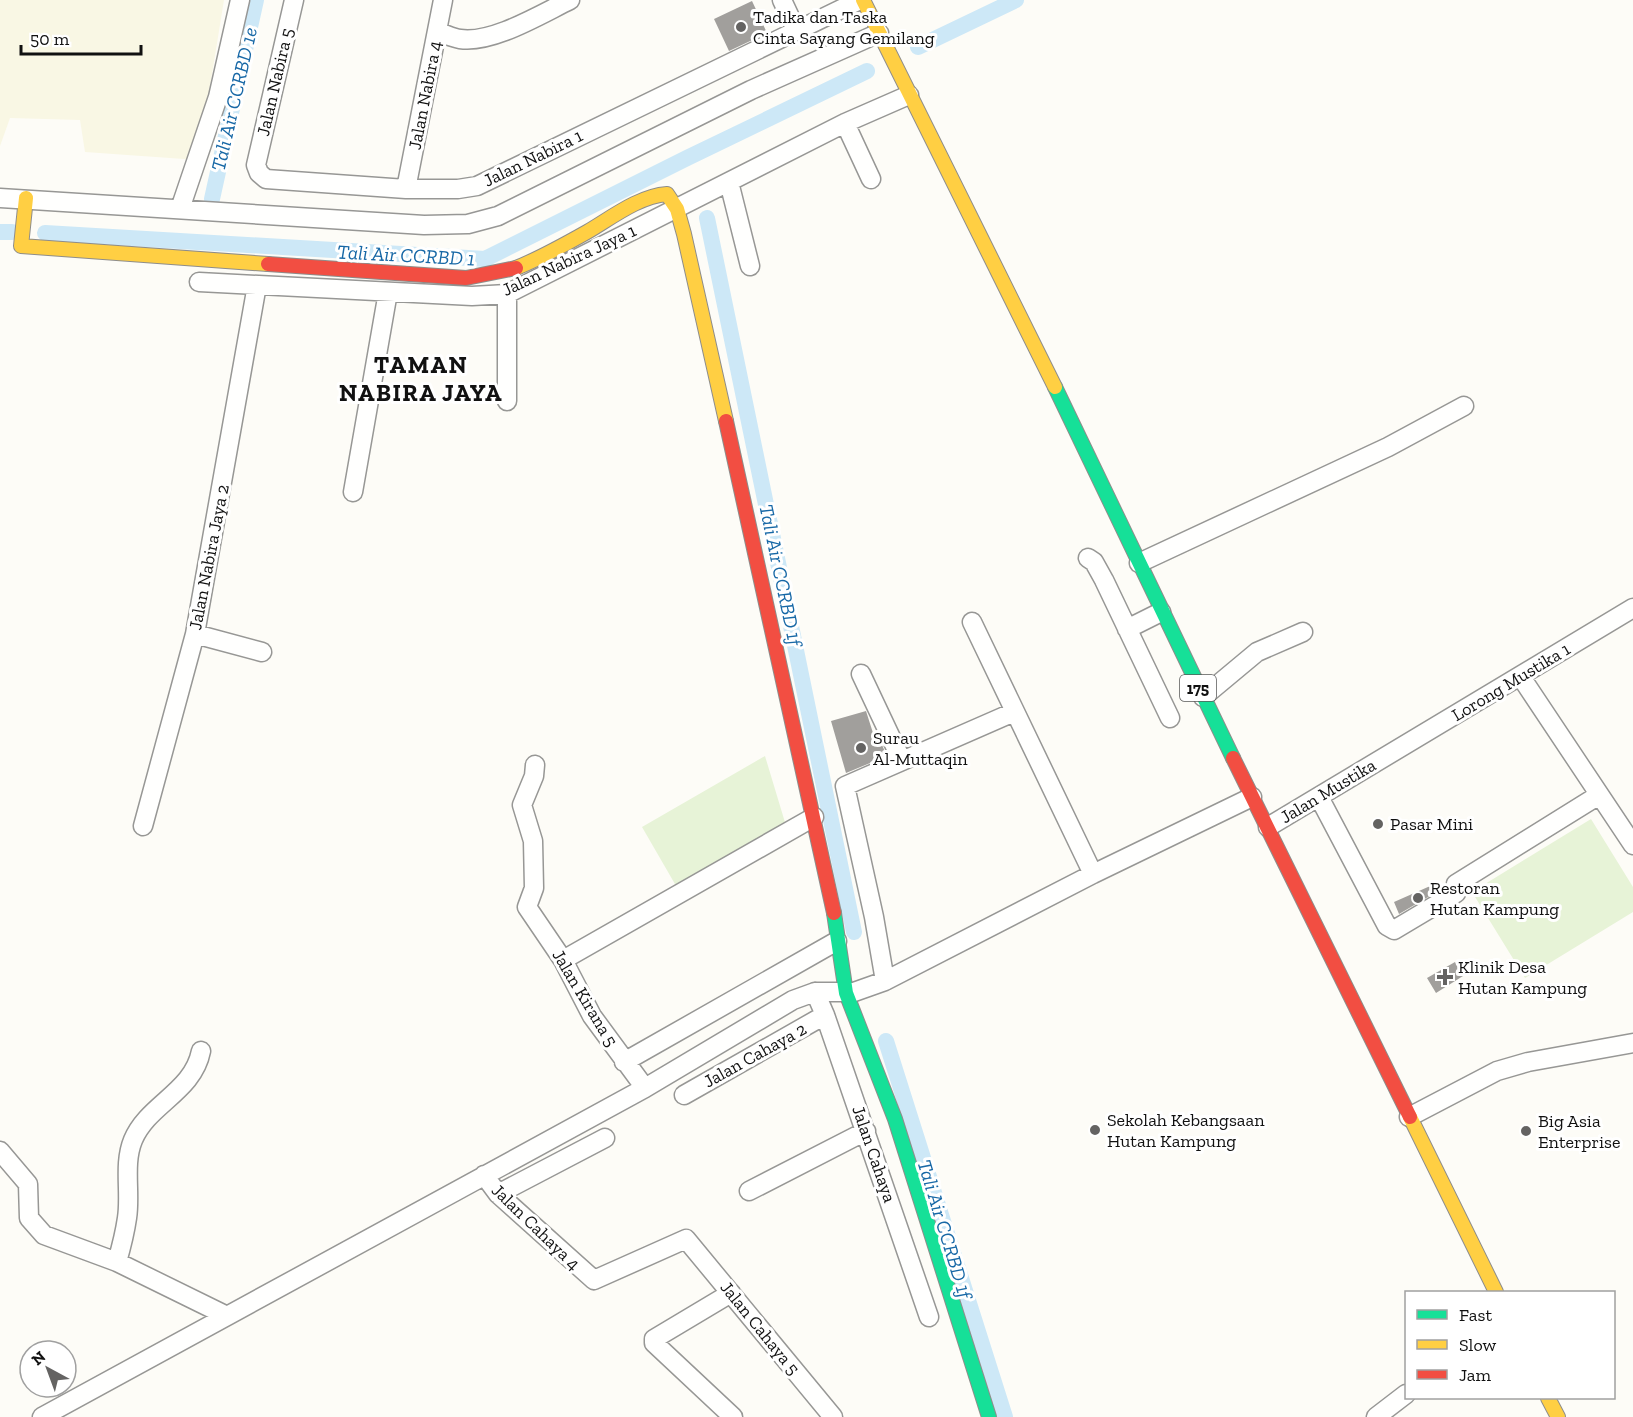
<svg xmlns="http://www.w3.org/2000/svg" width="1633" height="1417" viewBox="0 0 1633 1417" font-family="'Zilla Slab',serif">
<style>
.farmland{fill:#f9f7e4}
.green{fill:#e7f3d7}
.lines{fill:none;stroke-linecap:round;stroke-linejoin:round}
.canal{stroke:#cde8f7;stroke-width:16}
.building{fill:#a19f9c}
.street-casing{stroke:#979795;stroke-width:21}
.fast-casing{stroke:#8e8d8b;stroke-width:16}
.slow-casing{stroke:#8e8d8b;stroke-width:16}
.jam-casing{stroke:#8e8d8b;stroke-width:16}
.street{stroke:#fffffe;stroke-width:18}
.fast{stroke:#16e098;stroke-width:14}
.slow{stroke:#ffcf43;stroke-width:14}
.jam{stroke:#f24e42;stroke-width:14}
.poi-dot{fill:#646362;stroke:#fff;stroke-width:2}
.labels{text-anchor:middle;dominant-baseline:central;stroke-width:6;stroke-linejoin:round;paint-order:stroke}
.shield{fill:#fff;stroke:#585858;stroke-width:1.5}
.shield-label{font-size:16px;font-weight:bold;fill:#111}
.poi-label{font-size:18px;fill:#111;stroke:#fff;text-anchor:start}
.street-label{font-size:18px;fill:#111;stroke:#fff}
.water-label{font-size:20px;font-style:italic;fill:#1768a6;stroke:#fff}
.district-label{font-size:24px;font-weight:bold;letter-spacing:1.5px;fill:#111;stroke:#fff}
</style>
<rect width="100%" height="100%" fill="#fdfcf7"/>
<path class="farmland" d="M 0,0 L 224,0 L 198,160 L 85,152 L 80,120 L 10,118 L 0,146 Z"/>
<path class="green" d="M 765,756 L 787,829 L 679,891 L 642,827 Z
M 1591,819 L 1633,887 L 1633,912 L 1525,978 L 1472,892 Z"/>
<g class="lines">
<path class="canal" d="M 918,47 L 1016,0
M 212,199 L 256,0
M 707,218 L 854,932
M 0,232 L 12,232
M 45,233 L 485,259 L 687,158 L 867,71
M 886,1041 L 1005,1417"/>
</g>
<path class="building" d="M 752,1 L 767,33 L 729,51 L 714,19 Z
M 866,711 L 873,733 L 876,732 L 887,756 L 846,773 L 831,721 Z
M 1437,883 L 1440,890 L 1399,914 L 1394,902 Z
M 1455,962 L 1463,976 L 1436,993 L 1427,978 Z"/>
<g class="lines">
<g class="street-casing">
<path id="street" d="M 294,0 L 256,165 L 259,173 L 266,179 L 406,189 L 458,189 L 477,186 L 860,0
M 782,0 L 796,30
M 438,32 C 445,34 453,38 460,39 C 492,44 541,14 570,0
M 845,123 L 871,179
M 729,182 L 750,266
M 406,189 L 443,0
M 0,198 L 424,225 L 468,224 L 498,216 L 751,90 L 879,33
M 180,209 L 218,97 L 240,0
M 199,282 L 472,296 L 507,294 L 845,123 L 909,95
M 507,294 L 507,401
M 353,492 L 388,292
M 1088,558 L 1094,562 L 1104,580 L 1170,718
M 1139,563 L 1388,447 L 1464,406
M 972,622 L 1093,874
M 1127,629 L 1161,612
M 195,634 L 262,652
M 861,674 L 902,761
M 1521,677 L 1633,845
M 1203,697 L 1257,652 L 1303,632
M 535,765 L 534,776 L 522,805 L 533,841 L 534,888 L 527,907 L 563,960 L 592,1016 L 645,1088
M 1319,797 L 1387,926 L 1394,930 L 1456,893 L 1456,884 L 1599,795
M 143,826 L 195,634 L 257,285
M 1268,827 L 1633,608
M 563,960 L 814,817
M 885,981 L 874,917 L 845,786 L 1014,712
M 815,992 L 825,1015 L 929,1317
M 624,1062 L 837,941
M 684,1095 L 825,1015
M 1409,1117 L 1497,1071 L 1528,1062 L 1633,1043
M 0,1151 L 28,1184 L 29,1218 L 44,1235 L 117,1262 L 225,1315
M 484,1175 L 498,1194 L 594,1280 L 686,1239 L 833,1417
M 749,1191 L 866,1131
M 498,1194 L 605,1138
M 117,1262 C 121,1248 125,1232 127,1218 C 131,1193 123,1164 133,1140 C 148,1104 193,1092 201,1051
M 731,1293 L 654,1339 L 654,1343 L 733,1417
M 42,1417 L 645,1088 L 793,1000 L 815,992 L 854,992 L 885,981 L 1093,874 L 1252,797
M 1376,1417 L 1406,1394"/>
</g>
<g class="fast-casing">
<path id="fast" d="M 1055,387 L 1233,758
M 834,913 L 846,993 L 895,1119 L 989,1417"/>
</g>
<g class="slow-casing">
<path id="slow" d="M 863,0 L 1055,387
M 26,198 L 21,246 L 268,264
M 516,268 C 541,258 564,245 587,232 C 611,218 639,196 667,194 L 677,209 L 684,234 L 726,421
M 1410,1117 L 1496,1292
M 1548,1398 L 1558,1417"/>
</g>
<g class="jam-casing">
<path id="jam" d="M 268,264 L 466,278 L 516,268
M 726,421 L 834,913
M 1233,758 L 1410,1117"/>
</g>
<use href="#street" class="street"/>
<use href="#fast" class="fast"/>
<use href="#slow" class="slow"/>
<use href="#jam" class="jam"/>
</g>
<g class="poi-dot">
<circle cx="741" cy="27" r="6"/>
<circle cx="861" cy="748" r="6"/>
<circle cx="1378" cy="824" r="6"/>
<circle cx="1418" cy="898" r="6"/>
<path d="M1442 968h6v6h6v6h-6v6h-6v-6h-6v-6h6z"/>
<circle cx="1095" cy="1130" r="6"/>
<circle cx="1526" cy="1131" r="6"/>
</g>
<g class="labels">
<rect class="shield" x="1180" y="675" width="36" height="26" rx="4.5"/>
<g class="shield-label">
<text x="1198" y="688">175</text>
</g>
<g class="poi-label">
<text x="753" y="17">Tadika dan Taska<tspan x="753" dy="21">Cinta Sayang Gemilang</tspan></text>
<text x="873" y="738">Surau<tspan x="873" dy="21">Al-Muttaqin</tspan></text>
<text x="1390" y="824">Pasar Mini</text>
<text x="1430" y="888">Restoran<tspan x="1430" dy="21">Hutan Kampung</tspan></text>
<text x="1458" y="967">Klinik Desa<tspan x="1458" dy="21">Hutan Kampung</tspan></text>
<text x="1107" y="1120">Sekolah Kebangsaan<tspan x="1107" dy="21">Hutan Kampung</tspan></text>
<text x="1538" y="1121">Big Asia<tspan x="1538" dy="21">Enterprise</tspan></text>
</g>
<g class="street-label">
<text transform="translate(275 82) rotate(-77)">Jalan Nabira 5</text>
<text transform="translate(425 95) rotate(-79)">Jalan Nabira 4</text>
<text transform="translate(533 158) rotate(-26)">Jalan Nabira 1</text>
<text transform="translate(569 260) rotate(-25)">Jalan Nabira Jaya 1</text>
<text transform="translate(209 557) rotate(-79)">Jalan Nabira Jaya 2</text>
<text transform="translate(1511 682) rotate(-31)">Lorong Mustika 1</text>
<text transform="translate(1328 791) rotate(-31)">Jalan Mustika</text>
<text transform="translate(585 998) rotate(59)">Jalan Kirana 5</text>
<text transform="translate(755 1055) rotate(-29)">Jalan Cahaya 2</text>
<text transform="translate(874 1154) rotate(71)">Jalan Cahaya</text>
<text transform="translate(536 1227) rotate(44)">Jalan Cahaya 4</text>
<text transform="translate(760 1328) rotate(51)">Jalan Cahaya 5</text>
</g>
<g class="water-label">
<text transform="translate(234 99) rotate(-77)">Tali Air CCRBD 1e</text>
<text transform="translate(406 255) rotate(3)">Tali Air CCRBD 1</text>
<text transform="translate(781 575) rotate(78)">Tali Air CCRBD 1f</text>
<text transform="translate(945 1229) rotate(73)">Tali Air CCRBD 1f</text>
</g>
<g class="district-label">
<text x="421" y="364">TAMAN<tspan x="421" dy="28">NABIRA JAYA</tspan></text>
</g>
</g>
<rect x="1405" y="1291" width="210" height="108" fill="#ffffff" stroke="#a0a0a0" stroke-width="1.5"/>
<rect x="1417" y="1310" width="30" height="9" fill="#16e098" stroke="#a0a0a0" stroke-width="1.5"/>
<text x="1459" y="1321" font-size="18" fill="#111111">Fast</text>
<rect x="1417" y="1340" width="30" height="9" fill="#ffcf43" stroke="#a0a0a0" stroke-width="1.5"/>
<text x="1459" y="1351" font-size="18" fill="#111111">Slow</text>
<rect x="1417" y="1370" width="30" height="9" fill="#f24e42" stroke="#a0a0a0" stroke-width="1.5"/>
<text x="1459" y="1381" font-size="18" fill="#111111">Jam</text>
<g transform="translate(48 1369) rotate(319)"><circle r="28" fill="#ffffff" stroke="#a0a0a0" stroke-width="1.5"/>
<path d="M0-4.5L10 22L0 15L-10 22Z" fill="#646362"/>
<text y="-9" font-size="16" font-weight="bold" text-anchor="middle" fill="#111111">N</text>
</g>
<path d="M21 45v9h120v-9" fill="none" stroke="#111111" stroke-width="3"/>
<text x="30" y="45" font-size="18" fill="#111111" stroke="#ffffff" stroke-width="4.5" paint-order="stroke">50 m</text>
</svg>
